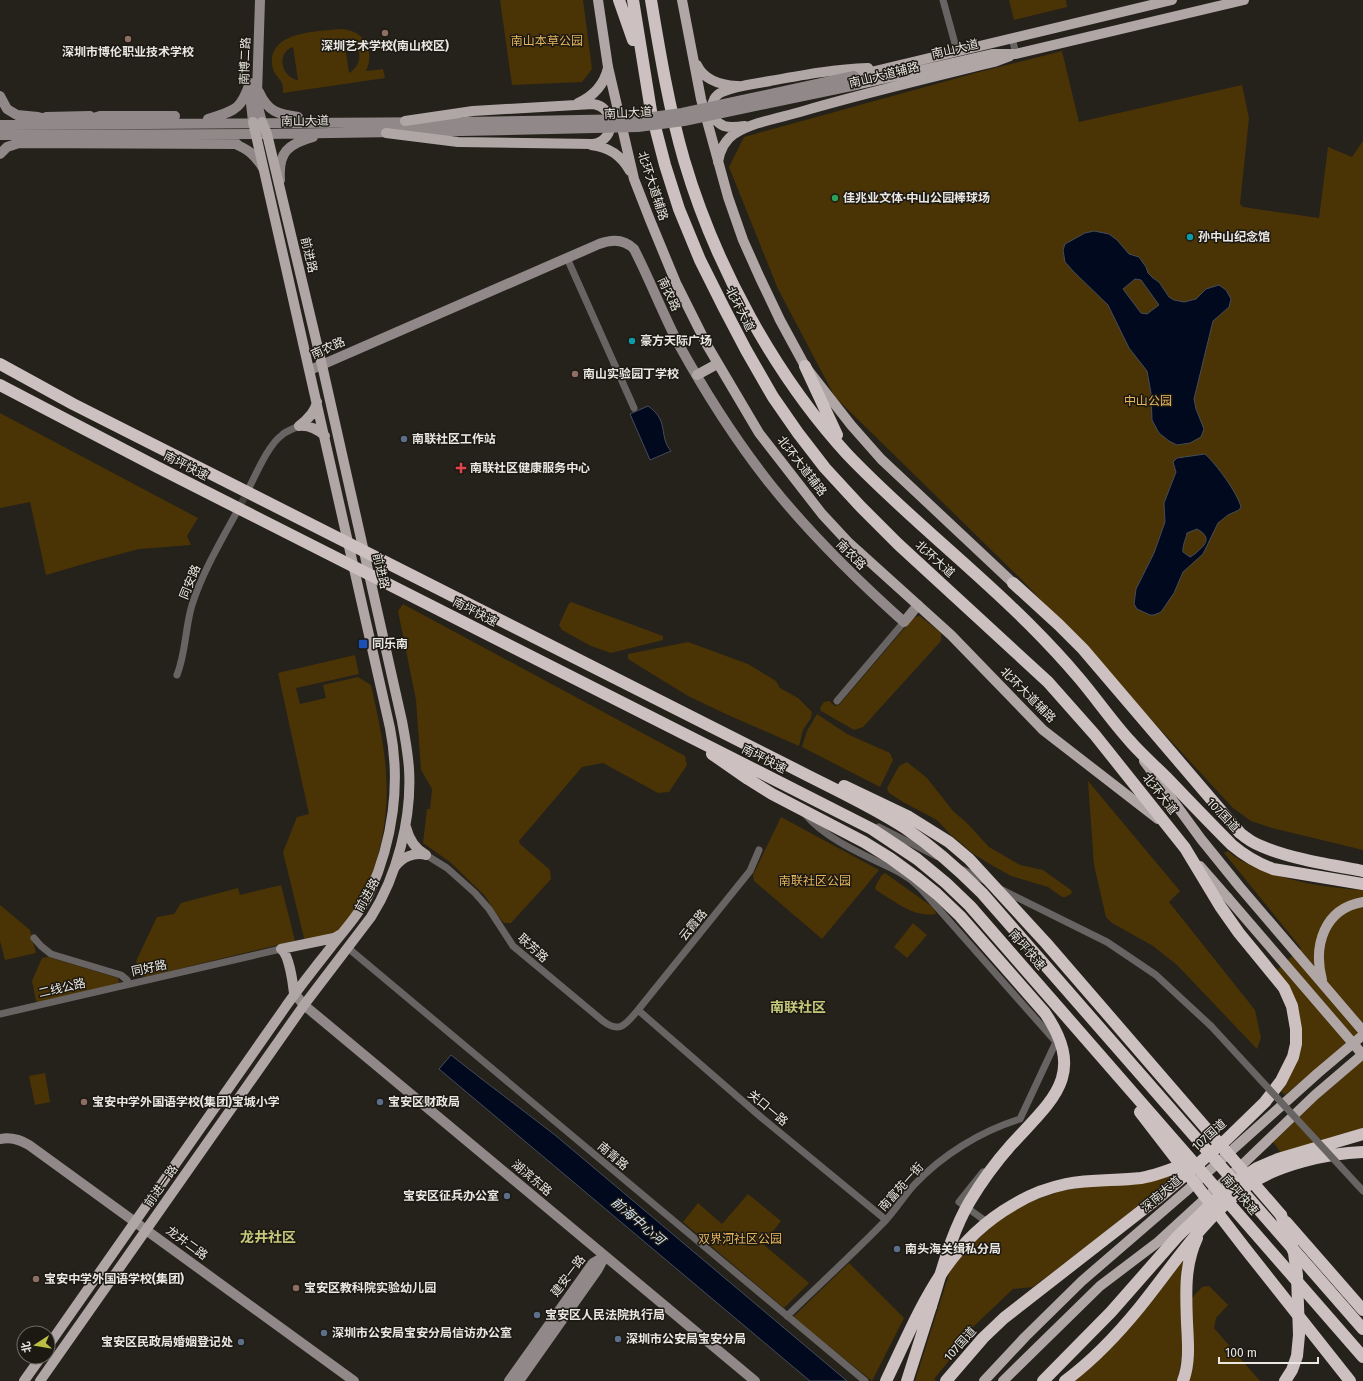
<svg xmlns="http://www.w3.org/2000/svg" width="1363" height="1381" viewBox="0 0 1363 1381" font-family="'Fira Sans','Noto Sans SC',sans-serif">
<style>
.green{fill:#4a3405;fill-rule:evenodd}
.water{fill:#00091e;stroke:#464c59;fill-rule:evenodd}
.lines{fill:none;stroke-linecap:round;stroke-linejoin:round}
.street-tunnel{stroke:#433f39;stroke-width:7;stroke-dasharray:7 3.5;stroke-linecap:butt}
.street{stroke:#696464;stroke-width:7}
.secondary{stroke:#918989;stroke-width:10}
.primary{stroke:#b0a6a6;stroke-width:10}
.highway{stroke:#ccc0c0;stroke-width:12}
.street-bridge{stroke:#696464;stroke-width:7}
.secondary-bridge{stroke:#918989;stroke-width:10}
.primary-bridge{stroke:#b0a6a6;stroke-width:10}
.highway-bridge{stroke:#ccc0c0;stroke-width:12}
.education-dot{fill:#8d6e63;stroke:#1c1812;stroke-width:1.5}
.leisure-dot{fill:#2e9e5b;stroke:#1c1812;stroke-width:1.5}
.culture-dot{fill:#0f9aa8;stroke:#1c1812;stroke-width:1.5}
.service-dot{fill:#5c6f8a;stroke:#1c1812;stroke-width:1.5}
.health-dot{fill:#e0444e;stroke:#1c1812;stroke-width:1.5}
.transit-dot{fill:#1a4fb4;stroke:#1c1812;stroke-width:1.5}
.labels{text-anchor:middle;dominant-baseline:central;stroke-width:3;stroke-linejoin:round;paint-order:stroke}
.park-label{font-size:12px;fill:#e7b65d;stroke:#1c1812}
.poi-label{font-size:12px;font-weight:bold;fill:#eae7e2;stroke:#1c1812;text-anchor:start}
.street-label{font-size:12px;fill:#eae7e2;stroke:#1c1812}
.water-label{font-size:13px;font-style:italic;fill:#d4e2f0;stroke:#1c1812}
.quarter-label{font-size:14px;font-weight:bold;fill:#c5c97c;stroke:#1c1812}
</style>
<rect width="100%" height="100%" fill="#25211b"/>
<path class="green" d="M 500,0 L 583,0 L 592,69 L 582,82 L 512,85 Z
M 1009,0 L 1066,0 L 1067,7 L 1014,20 Z
M 339,29 C 363,29 376,49 366,71 L 383,69 L 385,78 L 283,93 C 283,90 283,85 282,83 C 278,76 273,74 272,64 C 270,31 316,32 339,29 ZM 344,39 C 362,42 365,64 349,73 ZM 293,47 L 298,80 L 297,80 C 281,76 276,53 293,47 Z
M 1062,51 L 1079,122 L 1242,85 L 1249,118 L 1240,204 L 1243,207 L 1319,218 L 1328,147 L 1352,157 L 1363,141 L 1363,850 L 1272,828 L 1251,821 L 1233,808 L 1025,583 L 835,397 L 778,289 L 729,167 L 744,137 L 983,71 Z
M 0,413 L 198,518 L 187,536 L 191,545 L 139,549 L 94,561 L 46,575 L 30,502 L 0,508 Z
M 571,602 L 663,636 L 663,640 L 611,653 L 591,646 L 562,630 L 559,625 L 568,605 Z
M 403,604 L 685,756 L 687,765 L 669,792 L 658,793 L 603,763 L 582,767 L 519,841 L 520,844 L 550,870 L 551,879 L 511,923 L 504,923 L 497,915 L 485,896 L 450,862 L 423,843 L 427,809 L 430,809 L 432,789 L 421,770 L 416,700 L 398,611 Z
M 920,616 L 941,633 L 941,641 L 863,727 L 854,730 L 821,711 L 820,708 L 824,702 L 829,701 L 835,706 L 839,705 L 914,617 Z
M 688,642 L 748,664 L 776,681 L 780,688 L 798,698 L 812,712 L 811,718 L 803,730 L 799,746 L 728,715 L 688,696 L 628,659 L 628,654 Z
M 355,655 L 359,674 L 296,688 L 300,704 L 326,698 L 323,685 L 358,677 L 371,685 C 385,748 395,794 377,859 C 371,877 365,893 355,908 C 351,914 345,927 340,931 C 335,935 312,940 305,942 L 283,852 L 297,817 L 309,814 L 278,673 Z
M 817,714 L 847,734 L 890,753 L 893,760 L 880,787 L 802,747 L 807,731 Z
M 907,762 L 927,778 L 953,811 L 968,824 L 989,847 L 1020,865 L 1043,870 L 1071,890 L 1072,893 L 1066,897 L 1062,897 L 1048,887 L 1011,876 L 988,863 L 971,852 L 961,843 L 951,835 L 937,820 L 903,802 L 889,793 L 887,788 L 899,766 Z
M 1088,781 L 1180,891 L 1169,902 L 1255,1010 L 1261,1038 L 1257,1049 L 1177,965 L 1153,946 L 1112,923 L 1106,917 L 1094,865 Z
M 781,817 L 879,870 L 822,939 L 754,881 L 753,875 Z
M 1228,851 C 1239,861 1246,863 1260,869 C 1294,882 1327,888 1363,890 L 1363,1029 L 1285,1095 L 1280,1090 L 1289,1078 L 1298,1059 L 1302,1040 L 1276,971 L 1301,948 L 1224,853 Z
M 885,873 L 934,908 L 936,914 C 914,918 894,901 876,890 L 875,887 L 881,876 Z
M 281,885 L 295,941 L 145,977 L 141,976 L 135,970 L 137,959 L 157,917 L 174,914 L 181,903 L 238,888 L 240,895 Z
M 0,905 L 30,930 L 36,953 L 5,960 L 0,941 Z
M 913,923 L 927,935 L 907,958 L 894,947 Z
M 48,957 L 118,978 L 119,984 L 39,1003 L 36,1001 L 32,981 L 42,958 Z
M 1363,1059 L 1363,1129 L 1281,1153 L 1273,1142 L 1320,1097 Z
M 45,1073 L 50,1102 L 35,1105 L 29,1076 Z
M 1169,1175 L 1171,1176 L 1171,1178 L 1107,1231 L 1033,1287 L 1013,1289 L 972,1328 L 971,1334 L 934,1379 L 936,1381 L 915,1381 L 950,1271 L 962,1253 L 997,1222 L 1018,1208 L 1034,1200 L 1065,1190 Z
M 748,1194 L 781,1221 L 763,1244 L 809,1283 L 784,1308 L 683,1222 L 698,1203 L 722,1224 Z
M 1188,1250 L 1183,1347 L 1178,1381 L 1071,1381 Z
M 849,1263 L 904,1318 L 872,1381 L 793,1317 Z
M 1209,1286 L 1228,1305 L 1216,1318 L 1214,1328 L 1260,1381 L 1188,1381 L 1192,1298 L 1202,1287 Z"/>
<path class="water" d="M 1094,231 L 1109,234 L 1117,240 L 1129,254 L 1139,257 L 1146,267 L 1148,273 L 1153,278 L 1159,282 L 1169,297 L 1174,300 L 1184,302 L 1196,299 L 1206,289 L 1219,285 L 1226,290 L 1231,299 L 1229,307 L 1213,321 L 1194,399 L 1196,409 L 1204,429 L 1201,437 L 1190,443 L 1177,445 L 1169,441 L 1159,433 L 1152,420 L 1151,393 L 1147,371 L 1129,348 L 1108,305 L 1074,272 L 1065,262 L 1063,250 L 1065,244 L 1085,233 ZM 1135,279 L 1141,280 L 1159,305 L 1147,314 L 1141,313 L 1123,289 Z
M 648,406 C 670,421 658,436 671,451 L 650,460 L 630,414 Z
M 1205,454 C 1216,464 1237,492 1241,507 L 1239,510 L 1228,515 L 1218,523 L 1203,554 L 1183,572 L 1174,593 L 1161,612 L 1154,615 L 1150,615 L 1137,609 L 1134,604 L 1136,589 L 1154,553 L 1165,522 L 1164,503 L 1176,472 L 1173,462 L 1177,458 ZM 1197,529 C 1210,536 1208,543 1198,551 C 1195,554 1194,555 1190,557 L 1183,552 C 1182,546 1186,539 1187,533 Z
M 451,1055 C 485,1082 520,1108 555,1135 L 847,1381 L 810,1381 L 439,1069 Z"/>
<g class="lines">
<path class="street-tunnel" d="M 241,504 L 245,496"/>
<path class="street" d="M 943,0 L 957,51
M 1012,38 L 1016,54
M 567,258 L 634,408
M 246,494 C 255,477 267,446 282,435 C 286,431 293,429 299,426
M 177,675 C 186,652 185,628 192,605 C 203,570 223,538 240,506
M 837,701 L 904,622
M 879,827 L 936,856
M 426,855 L 447,868 L 475,893 L 489,909 L 513,946 L 603,1021 C 620,1034 626,1024 638,1010 L 750,871 L 759,850
M 963,870 L 986,881
M 1000,889 L 1107,942 L 1156,975 L 1211,1026
M 34,938 L 41,946 L 51,954 L 121,975 L 127,980 L 129,984
M 348,948 L 865,1381
M 638,1010 L 762,1118 L 886,1220
M 0,1014 L 281,949
M 983,1172 L 959,1202 L 987,1222
M 787,1316 C 820,1284 854,1253 886,1220 C 896,1209 904,1196 914,1185 C 942,1155 981,1131 1020,1119 L 1056,1042 L 921,889 L 910,879 L 899,872 C 871,858 826,840 806,815"/>
<path class="secondary" d="M 260,0 L 257,94 L 259,111 L 262,122
M 259,92 C 268,112 278,114 298,117
M 250,94 L 253,122
M 0,96 L 7,109 L 17,115 L 38,117 L 54,121
M 46,117 L 90,116
M 208,119 C 234,110 240,112 250,83
M 83,121 L 100,116 L 175,116
M 0,125 L 463,122
M 0,135 L 267,134 L 462,131
M 231,142 C 247,149 254,153 263,168
M 0,154 L 7,147 L 19,143 L 237,144
M 280,180 C 278,152 288,144 313,137
M 310,370 L 599,244 C 612,239 624,239 634,249 C 650,280 662,312 678,343 C 705,392 736,441 771,485 C 811,535 856,579 904,622 L 918,605
M 294,993 L 304,1005 L 755,1381
M 0,1139 C 11,1137 19,1139 29,1145 L 354,1381
M 509,1381 L 593,1263 L 605,1256
M 519,1381 L 598,1269 L 605,1256"/>
<path class="primary" d="M 598,0 L 608,67 L 634,179 L 650,220 L 676,283 L 707,345 L 759,433 L 822,514 L 848,542 L 951,635 L 1043,730 L 1158,819
M 682,0 L 701,99 L 728,197 L 743,240 L 760,278 L 780,320 L 805,366 L 851,425 L 881,459 L 1013,583
M 697,65 C 704,80 721,85 737,86
M 854,76 L 1172,0
M 856,85 L 992,54 L 1016,54 L 1244,0
M 578,103 C 594,96 604,85 608,68
M 745,126 C 738,127 730,128 724,126 C 709,120 708,98 722,92 C 737,85 755,84 770,81 C 803,75 835,69 868,68
M 386,133 L 458,142 L 593,144 C 617,140 616,107 593,104 L 473,111 L 405,121
M 591,145 C 609,147 621,155 630,171
M 718,162 C 720,150 724,141 734,134 C 753,122 779,118 800,112 C 865,93 929,78 994,62 L 1010,56
M 697,375 L 717,364
M 299,426 C 307,420 315,413 317,402
M 299,426 C 309,425 317,429 325,436
M 1144,761 L 1201,839 L 1239,886 L 1363,1031
M 406,827 C 409,839 415,849 426,855
M 1200,866 L 1228,898
M 395,867 C 402,857 414,852 426,855
M 281,949 L 334,938 L 341,934
M 281,949 C 289,954 293,984 294,993
M 1322,980 C 1313,945 1324,909 1363,902
M 48,1346 C 127,1234 205,1121 284,1009 C 300,986 318,964 335,942 C 348,926 361,911 370,892 C 393,840 401,783 390,728 L 253,122
M 24,1381 L 41,1357
M 40,1381 L 304,1005 L 371,917 C 397,876 412,819 409,769 C 408,753 405,737 402,721 L 322,365 L 267,134 L 262,122
M 984,1381 L 1025,1337 L 1082,1281 L 1192,1186 L 1318,1073 L 1363,1035
M 1003,1381 L 1100,1286 L 1158,1242 L 1242,1165 L 1315,1095 L 1363,1054"/>
<path class="highway" d="M 619,0 L 633,40
M 633,0 L 651,111 L 665,165 L 679,209 L 700,260 L 724,308 L 746,350 L 773,397 L 798,433 L 825,468 L 861,507 L 898,544 L 1048,682 L 1095,735 L 1185,848 L 1220,906 L 1239,933 L 1284,988 L 1292,1006 L 1296,1029 L 1296,1044 L 1293,1057 L 1281,1081 L 1265,1102 L 1227,1139 L 1163,1194 L 1004,1318 L 983,1338 L 946,1381
M 651,0 C 660,54 669,108 684,160 C 715,265 774,374 847,454 C 904,514 970,565 1029,624 C 1046,641 1063,659 1079,678 C 1096,698 1111,720 1129,740 C 1140,753 1154,765 1166,777 C 1188,800 1210,823 1232,845 C 1245,856 1257,863 1273,869 L 1363,884
M 805,366 L 837,435
M 1013,583 L 1059,625 L 1083,649 L 1240,833 C 1246,838 1253,843 1261,846 C 1291,859 1331,865 1363,871
M 1281,1215 L 1294,1253 L 1297,1275 L 1299,1335 L 1297,1356 L 1292,1370 L 1285,1381
M 1286,1222 L 1363,1310
M 886,1381 C 919,1313 943,1245 1013,1205 C 1029,1195 1047,1188 1066,1184 C 1091,1179 1116,1181 1141,1178 C 1158,1175 1175,1168 1190,1162
M 907,1381 L 931,1306
M 1043,1381 L 1111,1312 L 1177,1237 L 1231,1185 L 1257,1168 L 1278,1159 L 1363,1134
M 1065,1381 C 1092,1361 1117,1335 1139,1308 C 1173,1266 1202,1219 1247,1186 C 1276,1165 1328,1153 1363,1152
M 1183,1381 C 1190,1363 1188,1342 1187,1323 C 1186,1294 1184,1266 1197,1238"/>
<path class="street-bridge" d="M 1211,1026 L 1363,1191"/>
<path class="secondary-bridge" d="M 463,122 L 637,119 L 682,113 L 854,76
M 462,131 L 638,127 L 684,121 L 856,85"/>
<path class="primary-bridge" d="M 1228,898 L 1363,1055"/>
<path class="highway-bridge" d="M 0,364 L 73,404 L 789,766 C 827,786 868,804 905,828 C 933,847 958,869 982,893 L 1363,1329
M 0,385 L 157,467 L 872,829 L 917,859 L 946,883 L 970,906 L 1363,1357
M 712,754 L 748,779 L 772,794 L 864,842 L 890,858 L 916,877 L 937,894 L 960,916 L 1045,1013 C 1087,1075 1053,1099 1011,1145 C 996,1162 982,1181 970,1201 C 951,1233 942,1271 931,1306
M 844,786 L 909,817 L 949,842 L 969,859 L 1046,943 L 1281,1215
M 1140,1112 L 1244,1247 L 1350,1381"/>
</g>
<g class="education-dot">
<circle cx="385" cy="33" r="4"/>
<circle cx="128" cy="39" r="4"/>
<circle cx="575" cy="374" r="4"/>
<circle cx="84" cy="1102" r="4"/>
<circle cx="36" cy="1279" r="4"/>
<circle cx="296" cy="1288" r="4"/>
</g>
<circle class="leisure-dot" cx="835" cy="198" r="4"/>
<g class="culture-dot">
<circle cx="1190" cy="237" r="4"/>
<circle cx="632" cy="341" r="4"/>
</g>
<g class="service-dot">
<circle cx="404" cy="439" r="4"/>
<circle cx="380" cy="1102" r="4"/>
<circle cx="507" cy="1196" r="4"/>
<circle cx="897" cy="1249" r="4"/>
<circle cx="537" cy="1315" r="4"/>
<circle cx="324" cy="1333" r="4"/>
<circle cx="618" cy="1339" r="4"/>
<circle cx="241" cy="1342" r="4"/>
</g>
<path class="health-dot" d="M459 462h4v4h4v4h-4v4h-4v-4h-4v-4h4z"/>
<rect class="transit-dot" x="358" y="639" width="10" height="10" rx="2"/>
<g class="labels">
<g class="park-label">
<text x="547" y="41">南山本草公园</text>
<text x="1148" y="401">中山公园</text>
<text x="815" y="881">南联社区公园</text>
<text x="740" y="1239">双界河社区公园</text>
</g>
<g class="poi-label">
<text x="385" y="46" text-anchor="middle">深圳艺术学校(南山校区)</text>
<text x="128" y="52" text-anchor="middle">深圳市博伦职业技术学校</text>
<text x="843" y="198">佳兆业文体·中山公园棒球场</text>
<text x="1198" y="237">孙中山纪念馆</text>
<text x="640" y="341">豪方天际广场</text>
<text x="583" y="374">南山实验园丁学校</text>
<text x="412" y="439">南联社区工作站</text>
<text x="470" y="468">南联社区健康服务中心</text>
<text x="372" y="644">同乐南</text>
<text x="92" y="1102">宝安中学外国语学校(集团)宝城小学</text>
<text x="388" y="1102">宝安区财政局</text>
<text x="499" y="1196" text-anchor="end">宝安区征兵办公室</text>
<text x="905" y="1249">南头海关缉私分局</text>
<text x="44" y="1279">宝安中学外国语学校(集团)</text>
<text x="304" y="1288">宝安区教科院实验幼儿园</text>
<text x="545" y="1315">宝安区人民法院执行局</text>
<text x="332" y="1333">深圳市公安局宝安分局信访办公室</text>
<text x="626" y="1339">深圳市公安局宝安分局</text>
<text x="233" y="1342" text-anchor="end">宝安区民政局婚姻登记处</text>
</g>
<g class="street-label">
<text transform="translate(955 49) rotate(-13)">南山大道</text>
<text transform="translate(245 61) rotate(-88)">南博二路</text>
<text transform="translate(884 75) rotate(-14)">南山大道辅路</text>
<text transform="translate(628 113) rotate(-3)">南山大道</text>
<text transform="translate(305 121) rotate(-1)">南山大道</text>
<text transform="translate(653 186) rotate(72)">北环大道辅路</text>
<text transform="translate(309 255) rotate(77)">前进路</text>
<text transform="translate(669 294) rotate(65)">南农路</text>
<text transform="translate(740 309) rotate(63)">北环大道</text>
<text transform="translate(328 348) rotate(-24)">南农路</text>
<text transform="translate(186 466) rotate(27)">南坪快速</text>
<text transform="translate(802 466) rotate(52)">北环大道辅路</text>
<text transform="translate(851 555) rotate(45)">南农路</text>
<text transform="translate(935 559) rotate(42)">北环大道</text>
<text transform="translate(381 571) rotate(77)">前进路</text>
<text transform="translate(190 582) rotate(-68)">同安路</text>
<text transform="translate(475 612) rotate(27)">南坪快速</text>
<text transform="translate(1028 695) rotate(45)">北环大道辅路</text>
<text transform="translate(764 759) rotate(27)">南坪快速</text>
<text transform="translate(1160 794) rotate(52)">北环大道</text>
<text transform="translate(1223 815) rotate(46)">107国道</text>
<text transform="translate(367 895) rotate(-61)">前进路</text>
<text transform="translate(693 925) rotate(-51)">云霞路</text>
<text transform="translate(533 948) rotate(42)">联芳路</text>
<text transform="translate(1027 950) rotate(49)">南坪快速</text>
<text transform="translate(149 968) rotate(-12)">同好路</text>
<text transform="translate(62 988) rotate(-13)">二线公路</text>
<text transform="translate(768 1108) rotate(40)">关口一路</text>
<text transform="translate(1209 1135) rotate(-41)">107国道</text>
<text transform="translate(613 1156) rotate(40)">南青路</text>
<text transform="translate(532 1178) rotate(40)">湖滨东路</text>
<text transform="translate(161 1186) rotate(-55)">前进一路</text>
<text transform="translate(901 1187) rotate(-48)">南富苑一街</text>
<text transform="translate(1161 1194) rotate(-40)">深南大道</text>
<text transform="translate(1240 1195) rotate(49)">南坪快速</text>
<text transform="translate(187 1243) rotate(36)">龙井二路</text>
<text transform="translate(568 1276) rotate(-53)">建安一路</text>
<text transform="translate(960 1344) rotate(-48)">107国道</text>
</g>
<g class="water-label">
<text transform="translate(638 1221) rotate(40)">前海中心河</text>
</g>
<g class="quarter-label">
<text x="798" y="1007">南联社区</text>
<text x="268" y="1237">龙井社区</text>
</g>
</g>
<g transform="translate(36 1345) rotate(258)"><circle r="19" fill="#1c1812" stroke="#6e6b65"/>
<path d="M0-3L7 15L0 10L-7 15Z" fill="#bbc044"/>
<text y="-6" font-size="11" font-weight="bold" text-anchor="middle" fill="#eae7e2">北</text>
</g>
<path d="M1219 1357v6h99v-6" fill="none" stroke="#eae7e2" stroke-width="2"/>
<text x="1225" y="1357" font-size="12" fill="#eae7e2" stroke="#1c1812" stroke-width="3" paint-order="stroke">100 m</text>
</svg>
